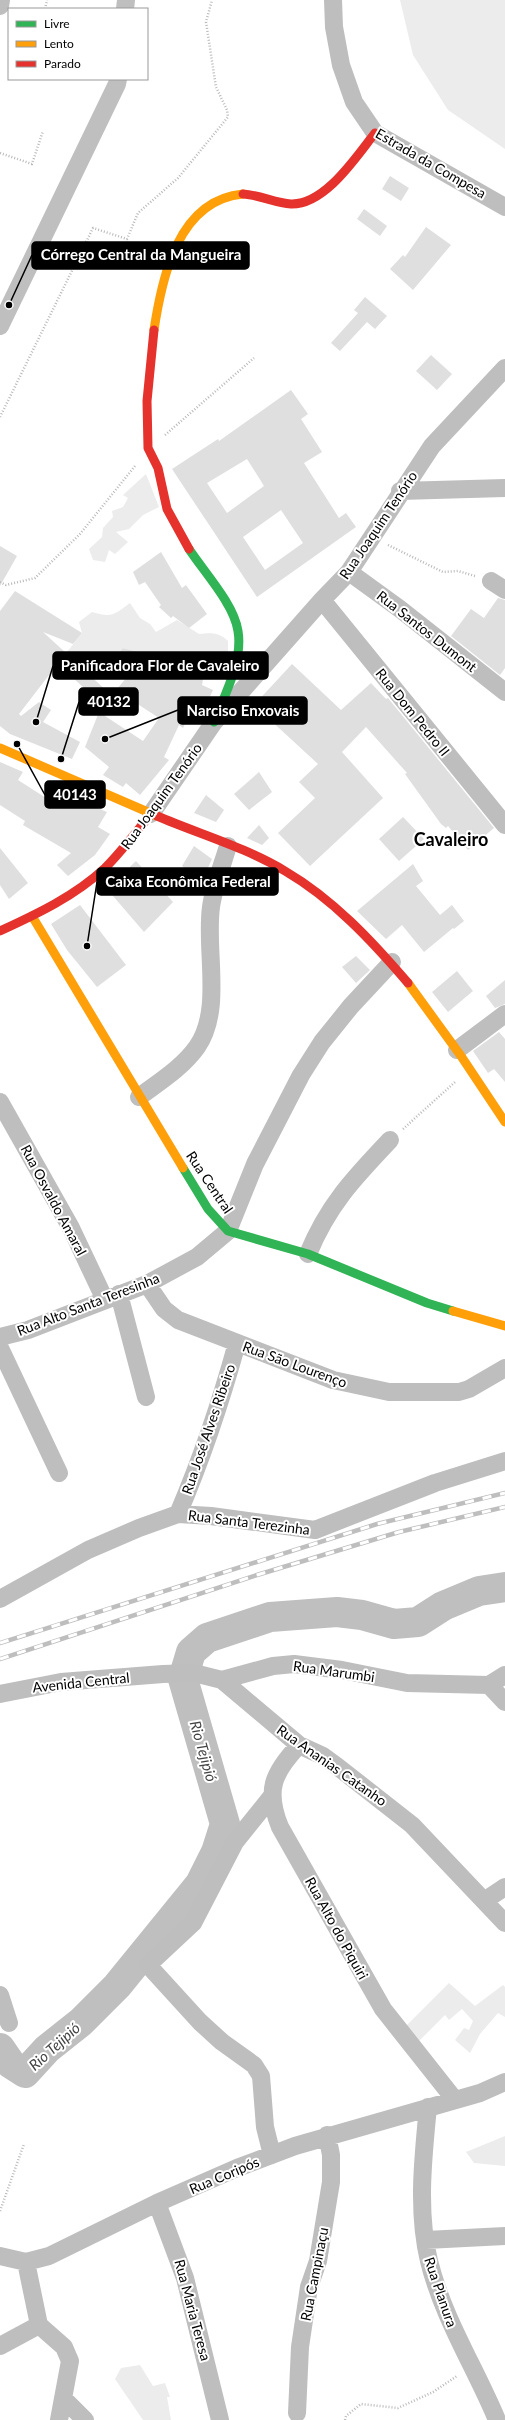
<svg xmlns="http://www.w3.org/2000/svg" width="505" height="2420" viewBox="0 0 505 2420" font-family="Lato,sans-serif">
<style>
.green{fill:#ececec}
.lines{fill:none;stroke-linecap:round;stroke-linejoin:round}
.canal{stroke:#bfbfbf;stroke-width:18}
.river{stroke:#bfbfbf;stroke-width:30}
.building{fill:#dfdfdf;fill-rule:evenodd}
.path{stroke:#b9b9b9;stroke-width:2.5;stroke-dasharray:1 2;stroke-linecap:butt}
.street{stroke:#bebebe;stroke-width:18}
.fast{stroke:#30b455;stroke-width:9}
.slow{stroke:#ff9f0a;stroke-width:9}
.jam{stroke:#e5322d;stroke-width:9}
.rail-casing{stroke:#bebebe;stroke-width:4.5}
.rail{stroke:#fff;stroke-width:3;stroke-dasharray:9;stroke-linecap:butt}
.labels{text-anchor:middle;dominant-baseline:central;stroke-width:4;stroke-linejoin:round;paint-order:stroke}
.street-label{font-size:14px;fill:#000;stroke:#fff}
.water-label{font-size:15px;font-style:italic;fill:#444;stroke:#fff}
.district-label{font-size:18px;font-weight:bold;fill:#000;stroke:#fff}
.leader{fill:none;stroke:#000;stroke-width:1.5}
.callout-dot{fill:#000;stroke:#fff;stroke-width:1.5}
.callout{fill:#000;stroke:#000;stroke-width:1.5}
.callout-label{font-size:15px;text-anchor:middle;font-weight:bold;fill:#fff}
</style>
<rect width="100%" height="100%" fill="#fff"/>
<path class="green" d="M 400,0 L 505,0 L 505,149 L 448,110 L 413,55 Z
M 146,474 L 159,507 L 143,515 L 129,529 L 116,532 L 128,542 L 115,554 L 109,550 L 105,562 L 93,560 L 89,549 L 102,537 L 103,528 L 113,517 L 112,511 L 123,507 L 128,498 L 123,495 Z
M 130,603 L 140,618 L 150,624 L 156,632 L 177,620 L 199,634 C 211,633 218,632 228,641 L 228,663 L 187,657 L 157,657 L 123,648 L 110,663 L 107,671 L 69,665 L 67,652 L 82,633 L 79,622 L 92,612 C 112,618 114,615 130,603 Z
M 449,1983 L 475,2006 L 503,1985 L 505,1987 L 505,2017 L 498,2013 L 480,2034 L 470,2053 L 455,2040 L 464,2028 L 469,2030 L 473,2021 L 462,2009 L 449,2020 L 445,2015 L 419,2041 L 404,2028 Z
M 505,2136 L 505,2166 L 474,2163 L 466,2152 Z
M 140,2365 L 153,2386 L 165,2383 L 170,2397 L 167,2397 L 171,2420 L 143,2420 L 115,2379 L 121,2368 Z"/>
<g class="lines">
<path class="canal" d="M 125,9 L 126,0
M 0,326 L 117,84 L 118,79"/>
<path class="river" d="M 0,2048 L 11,2064 L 25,2073 L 47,2049 L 81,2022 L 117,1986 L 200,1884 L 216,1852 L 225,1824 L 183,1679 L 191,1652 L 207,1638 L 270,1617 L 337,1612 L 362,1615 L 394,1624 L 418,1622 L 443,1606 L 479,1591 L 505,1587"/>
</g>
<path class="building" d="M 390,176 L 409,188 L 401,201 L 382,189 Z
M 364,209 L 387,226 L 380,236 L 357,219 Z
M 426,227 L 451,245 L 413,290 L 390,269 L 403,255 L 405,257 Z
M 365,297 L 387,316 L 375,329 L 367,322 L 340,351 L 331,343 L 358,313 L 354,310 Z
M 431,355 L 452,374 L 437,390 L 416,371 Z
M 291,390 L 308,414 L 301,419 L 322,452 L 304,463 L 339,518 L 346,513 L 356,527 L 257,597 L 172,469 L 218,439 L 219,441 ZM 247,459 L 264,486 L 227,513 L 207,483 ZM 281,510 L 303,543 L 265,570 L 243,537 Z
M 0,546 L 17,556 L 0,586 Z
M 161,552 L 182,588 L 186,585 L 207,614 L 189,628 L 173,616 L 171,618 L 159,607 L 161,605 L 145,582 L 139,585 L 133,572 Z
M 15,591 L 82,633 L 73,644 L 43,632 L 66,653 L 19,714 L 21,716 L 39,702 L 51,710 L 43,722 L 80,742 L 72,759 L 10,734 L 0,726 L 0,611 Z
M 498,598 L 505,600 L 505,668 L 500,675 L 451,636 L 471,609 L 484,618 Z
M 123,648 L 157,657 L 156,659 L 186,676 L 189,667 L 205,669 L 202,685 L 213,690 L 205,707 L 199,703 L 189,716 L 183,728 L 179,725 L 164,757 L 169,760 L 140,795 L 126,783 L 123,787 L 103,775 L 109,767 L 85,747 L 99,712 L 143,741 L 159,718 L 116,690 L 134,669 L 112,660 Z
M 292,664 L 341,710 L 371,683 L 386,699 L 388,698 L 494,828 L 468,850 L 448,826 L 446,828 L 441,824 L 405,774 L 407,773 L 366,727 L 342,752 L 383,798 L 310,866 L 278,833 L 315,798 L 299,782 L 318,764 L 254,705 Z
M 83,669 L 110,694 L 103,705 L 72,677 Z
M 0,762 L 23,772 L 18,780 L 57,805 L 63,794 L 107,812 L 98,827 L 110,834 L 95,855 L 68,876 L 57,865 L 71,853 L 23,825 L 25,821 L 0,805 Z
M 259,772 L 272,792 L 249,810 L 234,794 Z
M 206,795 L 224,810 L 216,822 L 194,813 Z
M 403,817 L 424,839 L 399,861 L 379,839 Z
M 259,825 L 269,838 L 262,845 L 247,838 Z
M 194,846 L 212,859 L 202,881 L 182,866 Z
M 0,848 L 28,883 L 9,899 L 0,885 Z
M 136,861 L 173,902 L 144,932 L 107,889 Z
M 413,864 L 423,881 L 416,886 L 440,915 L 452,905 L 464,921 L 454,929 L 453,928 L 424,952 L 402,925 L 386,939 L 357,911 Z
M 80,905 L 126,965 L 97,987 L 67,950 L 51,924 Z
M 356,956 L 370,970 L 356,983 L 342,967 Z
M 457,971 L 473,991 L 448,1012 L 432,992 Z
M 505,980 L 505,1004 L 495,1008 L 486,996 Z
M 499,1032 L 505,1039 L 505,1082 L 494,1069 L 488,1073 L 473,1051 Z"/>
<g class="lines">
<path class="path" d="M 45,9 L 47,0
M 0,153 L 32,164 L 43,131
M 0,417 L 93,228 L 127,239 L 138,213 L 178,178 L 228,117 L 227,110 L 216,87 L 206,22 L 212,0
M 165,435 L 254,358
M 388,545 L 443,572 L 458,571 L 475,576
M 0,582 L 6,585 L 35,578 L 80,534 L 135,466
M 403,1129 L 455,1082
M 0,2211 L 24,2144
M 345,2420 L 346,2416 L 361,2404 L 398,2408 L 433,2392 L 457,2376"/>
<path class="street" d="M 333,0 L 334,27 L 341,65 L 354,102 L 375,133 L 505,207
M 0,6 L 1,0
M 400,491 L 505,488
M 349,572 L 400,609 L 505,692
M 491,581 L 505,590
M 322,600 L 505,825
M 151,814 L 214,722 L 322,600 L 349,572 L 432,446 L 505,368
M 457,1050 L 505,1014
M 139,1097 C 159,1082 182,1068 197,1047 C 223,1010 205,950 211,907 C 214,886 222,866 228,846
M 0,1102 L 71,1228 L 105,1300
M 308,1254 C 328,1205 354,1178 390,1140
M 147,1284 L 164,1309 L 178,1320 L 333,1380 L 389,1392 L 459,1392 L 469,1389 L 505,1368
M 119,1294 L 146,1397
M 0,1337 L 28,1330 L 147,1284 L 197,1257 L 228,1231 L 255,1164 L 301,1075 L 322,1042 L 351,1006 L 392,962
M 0,1348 L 59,1473
M 178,1514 C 202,1458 221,1401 237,1343
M 0,1599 L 88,1550 L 139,1528 L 178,1514 L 211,1516 L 315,1530 L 435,1483 L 505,1461
M 222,1680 L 299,1745 L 323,1756 L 338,1767 L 412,1825 L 505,1923
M 489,1685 L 505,1702
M 0,1694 L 61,1682 L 163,1674 L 194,1673 L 222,1680 L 273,1666 L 294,1664 L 342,1670 L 407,1683 L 489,1685 L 505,1675
M 299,1745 C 273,1773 265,1790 280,1827 L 383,2009 L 455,2100
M 272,1796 L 235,1842 L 193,1923 L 148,1965 L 200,2022 L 222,2042 L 254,2065 L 261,2076 L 265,2127 L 272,2155
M 484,1901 L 505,1887
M 0,1995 L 9,2023
M 428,2107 C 423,2158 417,2212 429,2261 C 443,2318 475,2367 497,2420
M 157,2203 L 185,2278 L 220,2420
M 426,2240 L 505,2236
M 0,2256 L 26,2262 L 49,2256 L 157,2203 L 237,2168 L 295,2146 L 480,2093 L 505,2082
M 26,2262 L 39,2325 L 64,2347 L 70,2361 L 59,2420
M 0,2346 L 39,2325
M 64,2399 L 85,2420
M 297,2413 L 300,2347 L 309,2287 L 318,2261 L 331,2182 L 331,2155 L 327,2135"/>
<path class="fast" d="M 189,549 C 204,572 234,604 238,631 C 243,661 225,694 214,722
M 183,1168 L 208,1209 L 228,1231 L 308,1254 L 427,1303 L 453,1311"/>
<path class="slow" d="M 154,330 C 162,277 178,200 243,194
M 0,748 L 157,816
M 32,916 L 183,1168
M 408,983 L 461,1056 L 505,1122
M 453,1311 L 505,1326"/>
<path class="jam" d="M 243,194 C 260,195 275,203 291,204 C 325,205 356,157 375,133
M 154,330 L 147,401 L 148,448 L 158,468 L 167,509 L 189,549
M 157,816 C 199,834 245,847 285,871 C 333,899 372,941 408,983
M 0,931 C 37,914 75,896 105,868 C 122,851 136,832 151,814"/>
<g class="rail-casing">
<path id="rail" d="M 0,1643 L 377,1524 L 505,1493
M 0,1659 L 257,1575 L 399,1532 L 505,1507"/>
</g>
<use href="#rail" class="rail"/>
</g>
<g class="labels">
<g class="street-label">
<text transform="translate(431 163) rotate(30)">Estrada da Compesa</text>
<text transform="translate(378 525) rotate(-56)">Rua Joaquim Tenório</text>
<text transform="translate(427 631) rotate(38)">Rua Santos Dumont</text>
<text transform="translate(413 712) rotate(51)">Rua Dom Pedro II</text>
<text transform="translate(161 796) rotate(-54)">Rua Joaquim Tenório</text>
<text transform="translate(210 1182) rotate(56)">Rua Central</text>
<text transform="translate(54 1200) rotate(62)">Rua Osvaldo Amaral</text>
<text transform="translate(88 1304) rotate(-21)">Rua Alto Santa Teresinha</text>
<text transform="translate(295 1364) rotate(20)">Rua São Lourenço</text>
<text transform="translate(208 1429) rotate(-71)">Rua José Alves Ribeiro</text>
<text transform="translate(249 1522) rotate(7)">Rua Santa Terezinha</text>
<text transform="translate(334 1671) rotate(8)">Rua Marumbi</text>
<text transform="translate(81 1682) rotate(-6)">Avenida Central</text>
<text transform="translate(332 1765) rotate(35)">Rua Ananias Catanho</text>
<text transform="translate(337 1928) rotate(61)">Rua Alto do Piquiri</text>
<text transform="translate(224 2175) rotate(-23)">Rua Coripós</text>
<text transform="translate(314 2274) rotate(-79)">Rua Campinaçu</text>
<text transform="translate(441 2292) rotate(71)">Rua Planura</text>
<text transform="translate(193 2310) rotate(75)">Rua Maria Teresa</text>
</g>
<g class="water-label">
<text transform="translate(204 1751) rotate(74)">Rio Tejipió</text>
<text transform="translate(54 2046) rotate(-42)">Rio Tejipió</text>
</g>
<g class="district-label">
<text x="451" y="839">Cavaleiro</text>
</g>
</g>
<path class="leader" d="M9 305L32 255M36 722L53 666M61 759L79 702M105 739L178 710M17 744L45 795M87 946L97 882"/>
<g class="callout-dot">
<circle cx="9" cy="305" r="4"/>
<circle cx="36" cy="722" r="4"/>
<circle cx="61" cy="759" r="4"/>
<circle cx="105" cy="739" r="4"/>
<circle cx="17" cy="744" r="4"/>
<circle cx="87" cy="946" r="4"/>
</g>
<g class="callout">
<rect x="32" y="242" width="217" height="27" rx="4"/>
<rect x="53" y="652" width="215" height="27" rx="4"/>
<rect x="79" y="688" width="59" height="27" rx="4"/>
<rect x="178" y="697" width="129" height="27" rx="4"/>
<rect x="45" y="781" width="60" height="27" rx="4"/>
<rect x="97" y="868" width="181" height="27" rx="4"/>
</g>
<g class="callout-label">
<text x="141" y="260">Córrego Central da Mangueira</text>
<text x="160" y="671">Panificadora Flor de Cavaleiro</text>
<text x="109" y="707">40132</text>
<text x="243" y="716">Narciso Enxovais</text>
<text x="75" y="800">40143</text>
<text x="188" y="887">Caixa Econômica Federal</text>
</g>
<rect x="8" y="8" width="140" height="72" fill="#ffffff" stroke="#999999"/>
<rect x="16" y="21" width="20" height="6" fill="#30b455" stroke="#999999"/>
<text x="44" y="28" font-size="12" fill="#000000">Livre</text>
<rect x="16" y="41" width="20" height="6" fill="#ff9f0a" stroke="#999999"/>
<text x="44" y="48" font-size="12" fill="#000000">Lento</text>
<rect x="16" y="61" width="20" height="6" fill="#e5322d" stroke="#999999"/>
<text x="44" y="68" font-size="12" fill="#000000">Parado</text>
</svg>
